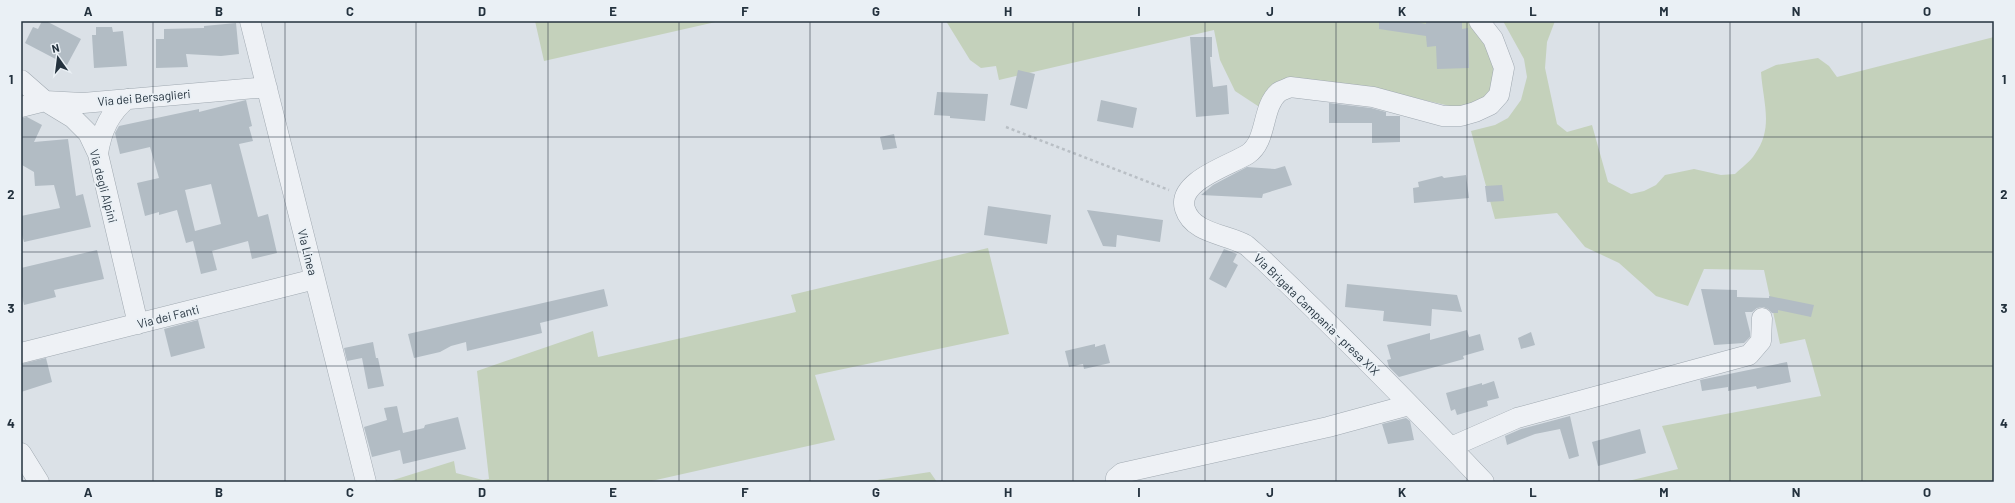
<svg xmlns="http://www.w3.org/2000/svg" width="2015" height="503" viewBox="0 0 2015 503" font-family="Barlow,sans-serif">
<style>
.green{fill:#c4d1bb}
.building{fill:#b2bcc4;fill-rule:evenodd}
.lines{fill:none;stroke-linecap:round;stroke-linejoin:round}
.minor-casing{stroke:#a0a9b1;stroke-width:21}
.path{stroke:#b9bfc5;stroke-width:2.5;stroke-dasharray:3 3;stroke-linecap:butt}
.minor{stroke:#eef1f5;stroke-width:20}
.grid{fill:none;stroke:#24323e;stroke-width:1;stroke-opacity:0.55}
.labels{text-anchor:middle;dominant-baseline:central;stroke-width:3.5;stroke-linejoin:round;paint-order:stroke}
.street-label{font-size:12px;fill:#24323e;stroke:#eaf0f5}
.neatline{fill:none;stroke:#24323e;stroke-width:1.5}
.grid-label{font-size:13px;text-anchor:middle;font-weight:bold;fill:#24323e}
</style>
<rect width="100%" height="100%" fill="#dbe1e7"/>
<path class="green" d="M 535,21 L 720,21 L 544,61 Z
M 946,21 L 1473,21 L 1491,48 L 1498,90 L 1467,107 L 1450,106 L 1389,92 L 1297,84 L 1267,112 L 1235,91 L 1220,60 L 1214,30 L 999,80 L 996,66 L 981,68 L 970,60 Z
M 1503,21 L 1555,21 L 1547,42 L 1545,68 L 1557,124 L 1567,132 L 1592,125 L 1608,182 L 1631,194 L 1644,191 L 1656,185 L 1665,175 L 1694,169 L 1721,175 L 1735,174 C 1741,168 1750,162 1755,154 C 1774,128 1763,102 1761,72 L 1776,65 L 1818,58 L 1829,66 L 1837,77 L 1994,37 L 1994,482 L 1624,482 L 1678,469 L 1662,426 L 1821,396 L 1805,339 L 1780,344 L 1764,270 L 1704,269 L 1688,306 L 1656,296 L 1619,263 L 1585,247 L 1557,213 L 1495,219 L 1471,131 L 1495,125 L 1508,118 L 1521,100 L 1527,77 L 1524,59 Z
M 988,248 L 1009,334 L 815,375 L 835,440 L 647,482 L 387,482 L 454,461 L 456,473 L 483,480 L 489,479 L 477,371 L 593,331 L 598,357 L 796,312 L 791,295 Z
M 930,472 L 937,482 L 864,482 Z"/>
<path class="building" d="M 42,21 L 46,21 L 81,39 L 67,65 L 25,43 L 33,27 L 38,29 Z
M 1379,21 L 1411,21 L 1426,24 L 1426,21 L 1462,21 L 1462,29 L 1468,28 L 1469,68 L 1437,69 L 1436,46 L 1427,47 L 1426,36 L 1379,29 Z
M 236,23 L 239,54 L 221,56 L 186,54 L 188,67 L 156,68 L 156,39 L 164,39 L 164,29 L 204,28 L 204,26 Z
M 96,27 L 112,27 L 113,32 L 123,31 L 127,66 L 94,68 L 92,35 L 96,35 Z
M 1190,37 L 1212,37 L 1212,57 L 1210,57 L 1213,87 L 1227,85 L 1229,114 L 1196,117 Z
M 1018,70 L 1035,74 L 1027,109 L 1010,105 Z
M 937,92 L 988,94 L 985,121 L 950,118 L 950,116 L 934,115 Z
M 246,100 L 252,126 L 249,127 L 253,141 L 239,144 L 258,217 L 268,214 L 277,253 L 252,259 L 248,241 L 212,251 L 217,270 L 201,274 L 193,241 L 186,243 L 177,210 L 159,215 L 159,212 L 145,216 L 137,183 L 159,178 L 150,147 L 120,154 L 115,133 L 119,126 L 199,109 L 199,112 ZM 211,184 L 221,224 L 195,231 L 185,190 Z
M 1101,100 L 1137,108 L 1133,128 L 1097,121 Z
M 1329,103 L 1371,108 L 1386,112 L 1386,116 L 1400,116 L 1400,142 L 1372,143 L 1372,123 L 1329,123 Z
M 27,117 L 42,125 L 34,142 L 68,139 L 76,196 L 83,194 L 91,227 L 24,242 L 21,231 L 21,216 L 60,208 L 54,185 L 35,186 L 34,172 L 22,165 L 21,167 L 21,118 Z
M 894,134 L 897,148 L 883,150 L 880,137 Z
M 1285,166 L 1292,185 L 1263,194 L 1262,198 L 1201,195 L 1213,185 L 1247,167 L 1275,169 Z
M 1466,175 L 1469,198 L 1414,203 L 1413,188 L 1419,187 L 1418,182 L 1442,176 L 1444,178 Z
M 1502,185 L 1504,201 L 1487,202 L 1485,186 Z
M 988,206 L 1051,215 L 1047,244 L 984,235 Z
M 1087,210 L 1163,220 L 1160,242 L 1117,235 L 1116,247 L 1103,246 Z
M 1224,249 L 1237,254 L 1233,262 L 1238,265 L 1226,288 L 1209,279 Z
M 97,250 L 104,279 L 54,290 L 56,297 L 24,305 L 21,292 L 21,268 Z
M 1347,284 L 1457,295 L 1462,312 L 1432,309 L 1431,326 L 1383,321 L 1384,311 L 1345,307 Z
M 604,289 L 608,306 L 540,323 L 542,333 L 467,351 L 466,342 L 451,346 L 440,352 L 414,358 L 408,334 Z
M 1701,289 L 1737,290 L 1737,297 L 1769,298 L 1769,296 L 1814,305 L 1811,317 L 1778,310 L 1778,313 L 1772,313 L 1768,309 L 1763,307 L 1757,308 L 1752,312 L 1745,312 L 1750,332 L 1750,337 L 1744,343 L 1714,345 Z
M 198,320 L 205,348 L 171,357 L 164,329 Z
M 1467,330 L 1469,337 L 1480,334 L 1484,350 L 1463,356 L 1464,359 L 1399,377 L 1389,367 L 1387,360 L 1391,359 L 1387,345 L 1430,333 L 1430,340 Z
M 1531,332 L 1535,345 L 1521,349 L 1518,338 Z
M 373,342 L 376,358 L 378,358 L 384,386 L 368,389 L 362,358 L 347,361 L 344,348 Z
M 1095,344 L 1095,347 L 1105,344 L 1110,363 L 1084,369 L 1083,364 L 1069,367 L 1065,351 Z
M 46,358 L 52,382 L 21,392 L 21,364 Z
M 1787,362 L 1791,382 L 1757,389 L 1756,386 L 1728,391 L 1728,387 L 1702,391 L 1700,380 Z
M 1494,381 L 1499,398 L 1487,401 L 1488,406 L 1457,415 L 1455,409 L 1451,411 L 1446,393 L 1482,383 L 1482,385 Z
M 397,406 L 403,433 L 424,428 L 425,425 L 458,417 L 466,449 L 403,464 L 400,450 L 372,457 L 364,427 L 387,420 L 384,408 Z
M 1570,416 L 1579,456 L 1569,459 L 1560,429 L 1535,434 L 1507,445 L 1505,436 L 1521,429 Z
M 1406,418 L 1410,421 L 1414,440 L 1388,444 L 1382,424 Z
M 1640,429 L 1646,453 L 1598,466 L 1592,442 Z"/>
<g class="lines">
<g class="minor-casing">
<path id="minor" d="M 250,21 L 366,482
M 1479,21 L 1493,39 L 1504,68 L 1499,95 L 1490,105 L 1475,112 L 1461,116 L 1443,116 L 1373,97 L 1290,87 C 1287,89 1282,90 1279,92 C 1261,107 1268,140 1248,154 C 1231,165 1176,181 1185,209 C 1193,234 1227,234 1246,245 C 1251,249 1257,255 1262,259 C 1338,331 1412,406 1484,482
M 21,80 L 45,101 L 73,118 L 88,133 L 98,154 L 138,324
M 21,107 L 45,101 L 83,103 L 267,87
M 98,154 C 101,132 109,113 127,99
M 21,353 L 315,279
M 1451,447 L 1517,418 L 1749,355 L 1761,341 L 1762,318
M 21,453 L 39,482
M 1116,482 L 1116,478 L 1122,473 L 1328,427 L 1409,405"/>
</g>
<path class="path" d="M 1006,127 L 1169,190"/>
<use href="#minor" class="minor"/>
</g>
<path class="grid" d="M 153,21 L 153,482M 285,21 L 285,482M 416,21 L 416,482M 548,21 L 548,482M 679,21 L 679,482M 810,21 L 810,482M 942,21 L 942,482M 1073,21 L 1073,482M 1205,21 L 1205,482M 1336,21 L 1336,482M 1467,21 L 1467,482M 1599,21 L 1599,482M 1730,21 L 1730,482M 1862,21 L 1862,482M 21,137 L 1994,137M 21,252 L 1994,252M 21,366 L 1994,366"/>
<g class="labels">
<g class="street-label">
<text transform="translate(144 97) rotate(-5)">Via dei Bersaglieri</text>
<text transform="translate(104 186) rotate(75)">Via degli Alpini</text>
<text transform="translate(308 252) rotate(76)">Via Linea</text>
<text transform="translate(1317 314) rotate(44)">Via Brigata Campania - presa XIX</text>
<text transform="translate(168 316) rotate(-14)">Via dei Fanti</text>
</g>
</g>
<rect width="2015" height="503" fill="none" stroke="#eaf0f5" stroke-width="44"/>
<g transform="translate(58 58) rotate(346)" stroke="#eaf0f5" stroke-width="3" paint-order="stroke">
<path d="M0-3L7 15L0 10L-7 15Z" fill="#24323e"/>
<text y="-6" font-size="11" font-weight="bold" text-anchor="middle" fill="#24323e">N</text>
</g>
<rect x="22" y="22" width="1971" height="459" class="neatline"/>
<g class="grid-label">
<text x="88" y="16">A</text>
<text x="219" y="16">B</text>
<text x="350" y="16">C</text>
<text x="482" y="16">D</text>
<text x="613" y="16">E</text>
<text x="745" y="16">F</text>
<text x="876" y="16">G</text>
<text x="1008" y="16">H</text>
<text x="1139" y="16">I</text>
<text x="1270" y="16">J</text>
<text x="1402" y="16">K</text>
<text x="1533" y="16">L</text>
<text x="1664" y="16">M</text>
<text x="1796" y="16">N</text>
<text x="1927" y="16">O</text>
<text x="11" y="84">1</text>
<text x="2004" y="84">1</text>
<text x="11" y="199">2</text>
<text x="2004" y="199">2</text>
<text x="11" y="313">3</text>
<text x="2004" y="313">3</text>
<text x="11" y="428">4</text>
<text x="2004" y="428">4</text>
<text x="88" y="497">A</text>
<text x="219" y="497">B</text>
<text x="350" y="497">C</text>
<text x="482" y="497">D</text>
<text x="613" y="497">E</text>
<text x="745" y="497">F</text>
<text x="876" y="497">G</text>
<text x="1008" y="497">H</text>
<text x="1139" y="497">I</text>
<text x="1270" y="497">J</text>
<text x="1402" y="497">K</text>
<text x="1533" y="497">L</text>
<text x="1664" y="497">M</text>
<text x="1796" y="497">N</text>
<text x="1927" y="497">O</text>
</g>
</svg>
